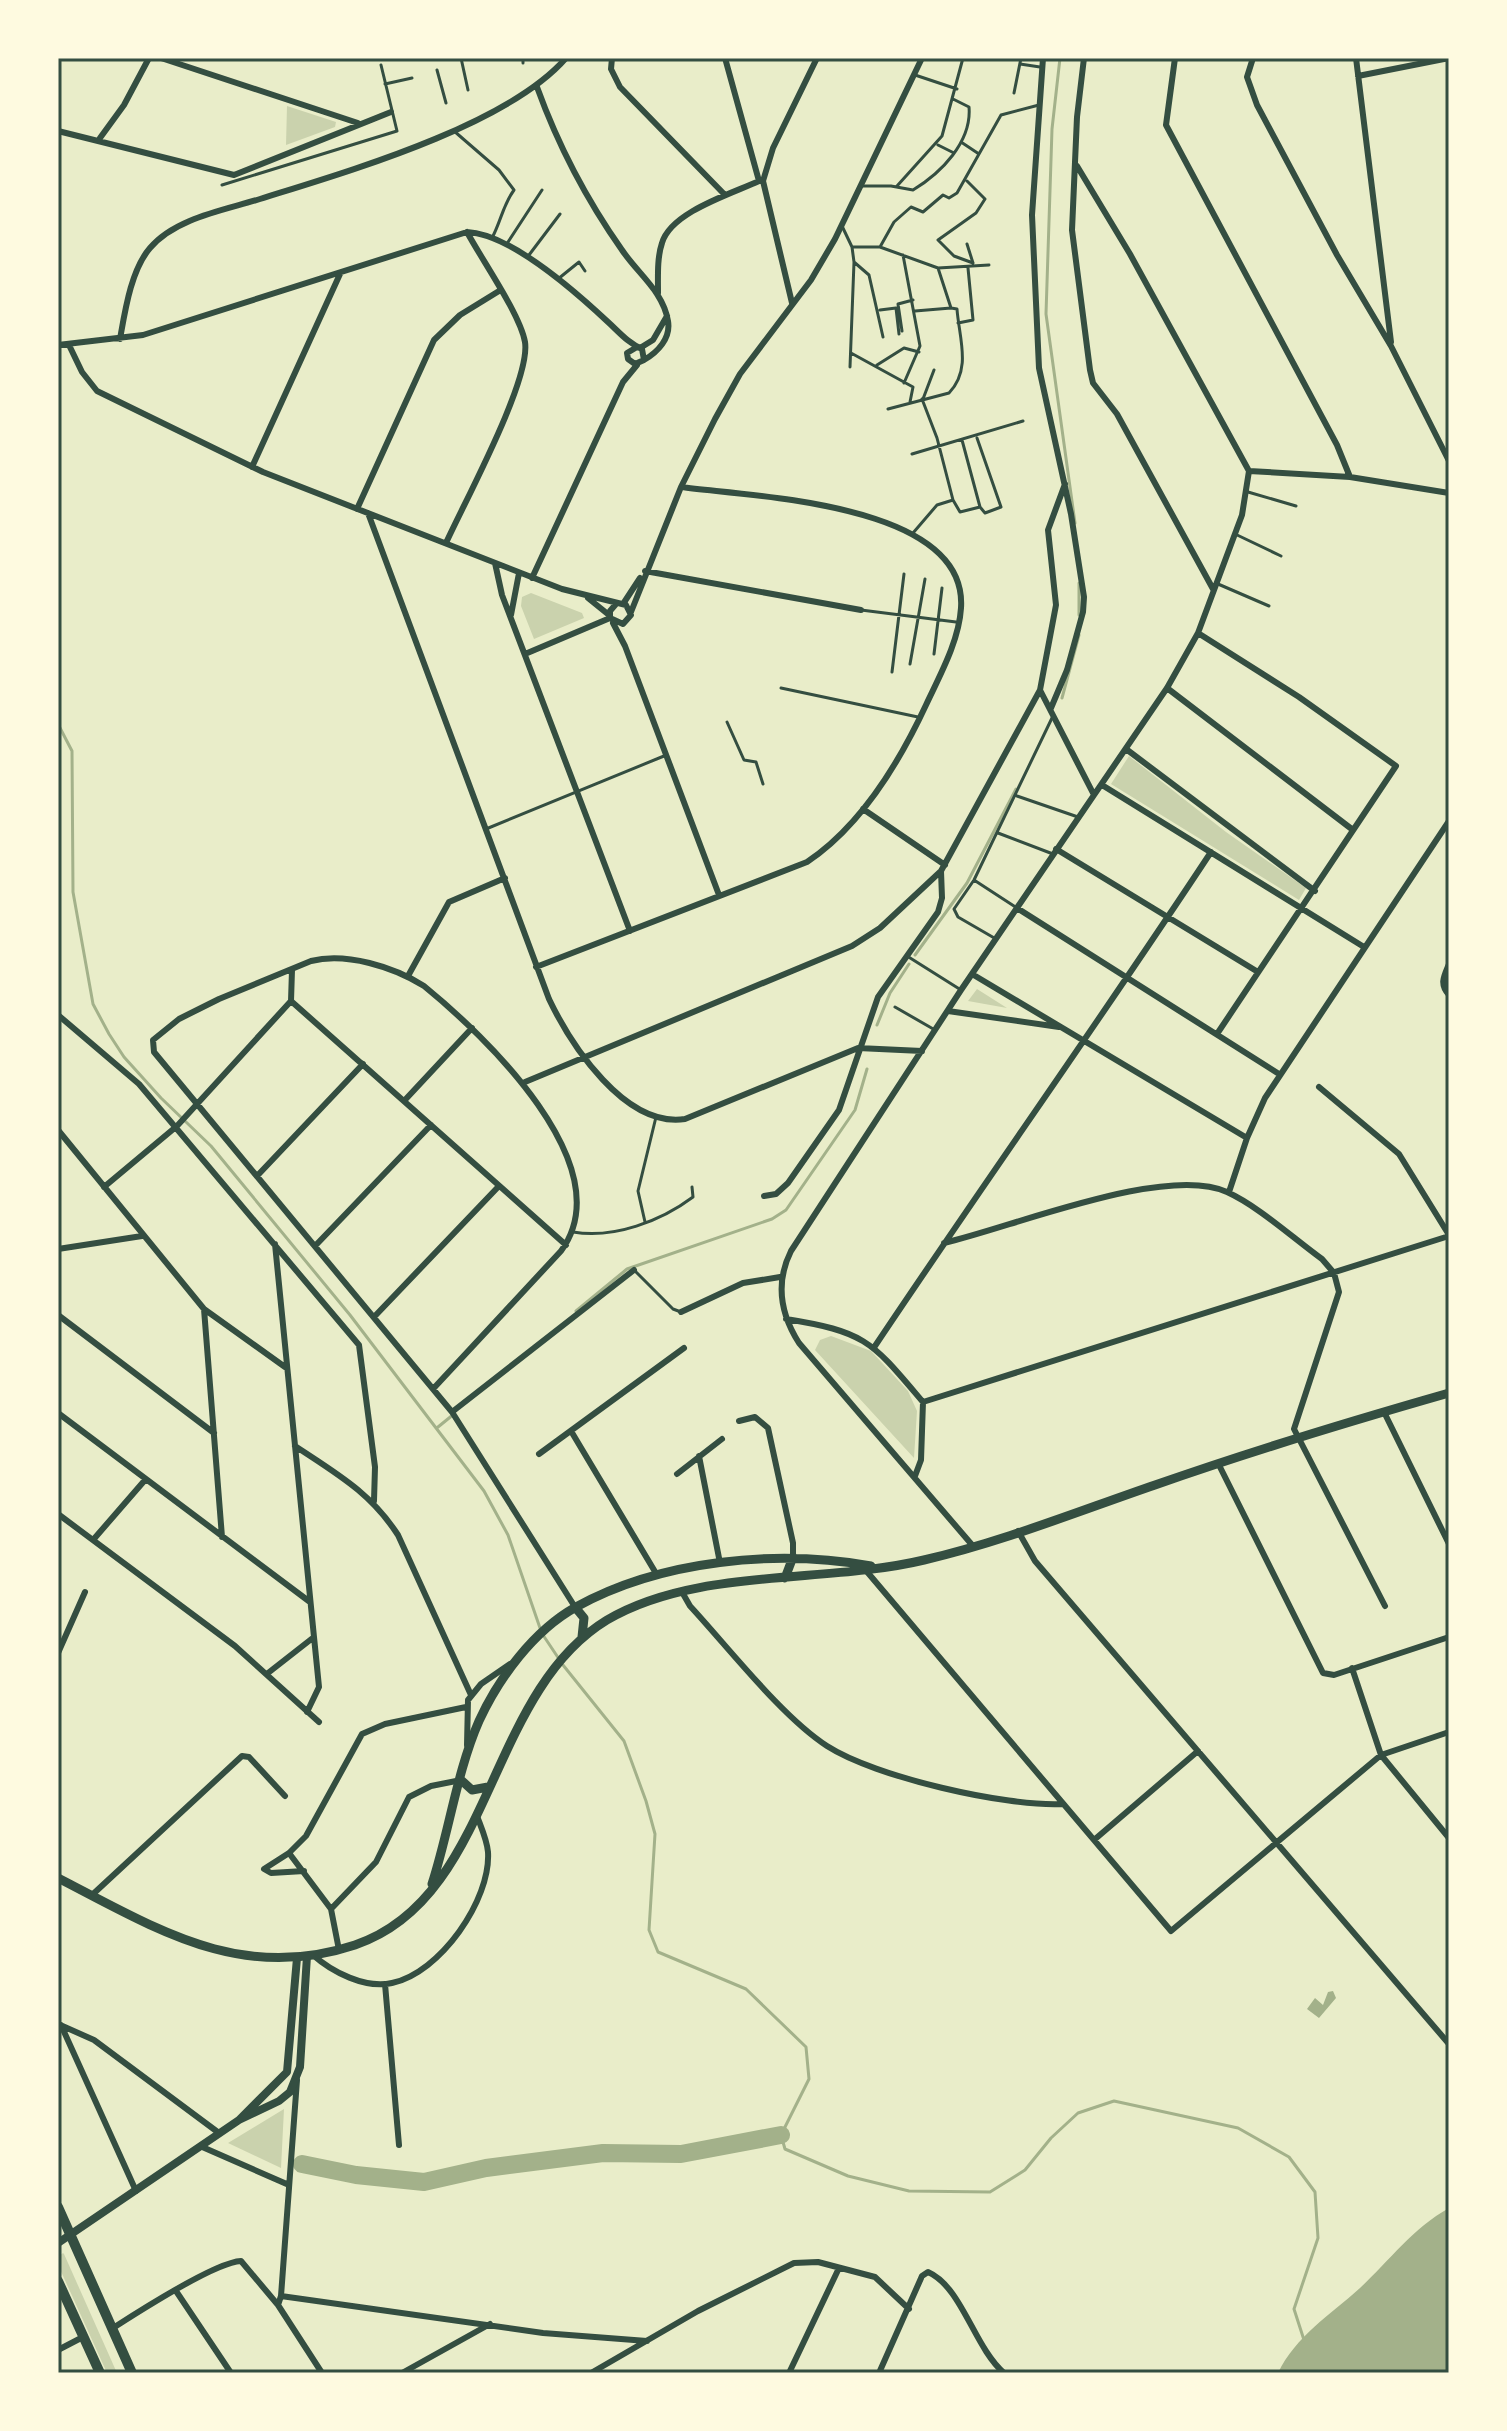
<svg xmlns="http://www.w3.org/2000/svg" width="1507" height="2431" viewBox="0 0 1507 2431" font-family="'Roboto Serif',serif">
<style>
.green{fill:#cad2ad}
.water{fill:#a3b18a}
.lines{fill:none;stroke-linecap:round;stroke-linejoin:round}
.stream{stroke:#a3b18a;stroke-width:3}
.river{stroke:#a3b18a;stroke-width:18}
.service{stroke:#344e41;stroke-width:3}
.minor{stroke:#344e41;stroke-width:6}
.tertiary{stroke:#344e41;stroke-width:8}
.secondary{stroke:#344e41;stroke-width:9}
.primary{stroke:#344e41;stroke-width:10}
.neatline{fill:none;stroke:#344e41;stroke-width:3}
</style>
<rect width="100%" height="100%" fill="#e9edc9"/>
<path class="green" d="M 287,106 L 336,122 L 335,127 L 286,145 Z
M 531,593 L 582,613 L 584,618 L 534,639 L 521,606 L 522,597 Z
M 1129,756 L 1226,832 L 1306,888 L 1299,900 L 1111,784 Z
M 977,989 L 1007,1008 L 968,1001 Z
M 831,1336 L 871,1351 L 908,1391 L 917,1411 L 914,1458 L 815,1350 L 820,1340 Z
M 284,2109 L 281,2168 L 228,2143 Z
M 63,2253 L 64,2254 L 117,2373 L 107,2373 L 59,2267 L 59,2256 Z"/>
<path class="water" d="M 1333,1991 L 1336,1998 L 1319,2018 L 1307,2009 L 1315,1998 L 1323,2005 L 1328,1992 Z
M 1449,2208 L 1449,2373 L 1278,2373 C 1296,2336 1330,2315 1360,2288 C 1390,2260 1413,2228 1449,2208 Z"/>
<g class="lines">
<path class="stream" d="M 1060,58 L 1052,129 L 1046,314 L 1075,523
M 1079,583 L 1079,615
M 1062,698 L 1079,635
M 58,724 L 72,751 L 73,892 L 93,1004 L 109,1034 L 124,1057 L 161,1098 L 211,1146 L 350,1315 L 484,1491 L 508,1535 L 540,1628
M 915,955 L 967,883 L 1016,789
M 877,1025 L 890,993 L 909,964
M 576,1311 L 627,1269 L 772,1219 L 786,1210 L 855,1110 L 867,1069
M 438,1427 L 454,1414
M 543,1635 L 559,1659
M 563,1665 L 624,1741 L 646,1801 L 655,1834 L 649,1930 L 658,1952 L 746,1989 L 806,2047 L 809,2079 L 781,2135 L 785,2149 L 848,2176 L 909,2191 L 990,2192 L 1025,2170 L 1051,2138 L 1078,2113 L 1114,2101 L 1238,2128 L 1289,2157 L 1315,2192 L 1318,2238 L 1294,2309 L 1304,2340"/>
<path class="river" d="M 302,2164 L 356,2175 L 424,2182 L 486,2168 L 603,2153 L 681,2154 L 781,2135"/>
<path class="service" d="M 461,58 L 468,90
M 523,63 L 523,58
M 1020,64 L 1040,67
M 437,70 L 446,103
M 915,75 L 957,89
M 385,84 L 412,78
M 1014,93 L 1021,58
M 454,131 L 499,170 L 514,190 C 503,205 501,221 492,238
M 961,142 L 979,154
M 938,145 L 954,153
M 967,181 L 985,199 L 976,213 L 938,240 L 954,256 L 973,263
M 222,185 L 397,131 L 381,65
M 860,186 L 891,186 L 913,190 C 941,173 972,142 969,107 L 953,99
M 897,186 L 942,136 L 963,58
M 842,226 L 852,247 L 854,262 L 850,367
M 967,244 L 973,263
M 506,245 L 542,190
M 852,247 L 880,247 L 938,268 L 989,265
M 880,247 L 894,222 L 911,207 L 923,212 L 943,195 L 949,198 L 957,193 L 1001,115 L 1039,105
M 529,255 L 560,214
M 903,255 L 920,346 L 904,383
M 854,262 L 869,275 L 883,337
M 558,279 L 579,262 L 585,271
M 880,310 L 896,308 L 899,334
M 915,311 L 951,308
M 958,323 L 973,320 L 968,268
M 902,331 L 898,304 L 913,300
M 851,353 L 913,387 L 910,402
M 877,365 L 904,348 L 919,352
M 923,399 L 934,370
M 888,409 L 949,393 C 972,369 959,338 957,309 L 951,308 L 938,268
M 977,438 L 1001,507 L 985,513 L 980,507
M 912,454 L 1023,421
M 1248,492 L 1296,506
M 953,500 L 960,512 L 980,507 L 962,440
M 913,533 L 937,505 L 953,500 L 937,438 L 922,399
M 1235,534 L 1281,556
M 1218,584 L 1269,606
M 861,610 L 956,622
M 934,654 L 942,588
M 910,664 L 925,579
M 892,672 L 904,574
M 781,688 L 918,717
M 727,722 L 744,760 L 756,762 L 763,784
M 1017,796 L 1078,817
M 486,829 L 664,756
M 998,833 L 1053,854
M 974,880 L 1017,908
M 996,939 L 958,917 L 954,909 L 974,880 L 1052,718
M 907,956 L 961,990
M 895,1007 L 935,1030
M 645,1222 L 638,1191 L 656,1117
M 573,1232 C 614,1239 661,1221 693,1197 L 692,1187
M 634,1270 L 673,1309 L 681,1312"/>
<path class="minor" d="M 161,58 L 358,123
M 612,58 L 611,69 L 620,87 L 725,195
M 725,58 L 759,181 L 763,181 L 792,303
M 1043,58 L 1032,215 L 1039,368 L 1071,514 L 1084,597 L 1083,612 L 1067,670 L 1051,708
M 1084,58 L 1077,117 L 1072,230 L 1090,370 L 1093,383 L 1117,414 L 1213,589
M 1175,58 L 1166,125 L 1337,445 L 1350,477
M 1253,58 L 1247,77 L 1257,105 L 1337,255 L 1391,346 L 1449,461
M 1356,58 L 1391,342
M 1358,76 L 1449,58
M 537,87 C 558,145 586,199 622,250 C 638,274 663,291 668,321 C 671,338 658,352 644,360
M 58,131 L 234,175 L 391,112
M 100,138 L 124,105 L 149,58
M 1077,166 L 1130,254 L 1249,471
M 763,181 L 773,148 L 817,58
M 658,293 C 658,276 657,258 662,243 C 671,212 731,194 759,181
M 120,339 C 125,311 131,270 150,248 C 175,218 225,210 260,199 C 346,172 507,126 566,58
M 58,345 L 143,335 L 467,232 C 511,234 577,293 608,322 C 619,332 628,343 642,349 L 644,360 L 635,364 L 628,359 L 627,353 L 637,347
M 69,345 L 82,372 L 97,391 L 263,472 L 562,589 L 626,605 L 631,615 L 623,624 L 610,618 L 610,611 L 616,604
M 640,348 L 653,340 L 667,316
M 252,467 L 340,274
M 1249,471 L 1350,477 L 1449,493
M 357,509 L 434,340 L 460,315 L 499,291
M 368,513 L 549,999 C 571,1045 625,1128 685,1119 L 858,1048 L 922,1051
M 446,543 C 464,503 531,380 525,342 C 520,314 482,260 467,232
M 495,563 L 502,595 L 630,931
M 645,571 L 861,610
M 532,578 L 623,382 L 637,365
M 588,598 L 609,615
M 623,604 L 640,578
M 631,612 L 681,487 L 715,419 L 740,374 L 811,280 L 835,239 L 922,58
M 511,615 L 519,573
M 613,623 L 625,646 L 719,895
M 1198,633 L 1299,697 L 1396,766 L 1217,1034
M 525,654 L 610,618
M 1167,688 L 1353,830
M 1040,690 L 1094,795
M 1126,749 L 1315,891
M 1102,785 L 1364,947
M 863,809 L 945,865
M 1056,849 L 1258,972
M 1017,908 L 1279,1074
M 1449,964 C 1444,976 1439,984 1449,995
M 536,967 L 807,862 C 861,826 899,763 926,705 C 940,675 959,641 961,608 C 968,503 755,497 681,487
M 292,970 L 291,1001 L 566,1245
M 972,974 L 1247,1138
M 408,976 L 449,902 L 505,878
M 948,1011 L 1059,1027
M 58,1015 L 139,1084 L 359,1345 L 375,1467 L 374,1501
M 525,1082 L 852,946 L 880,928 L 941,871
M 1319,1087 L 1399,1154 L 1449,1235
M 404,1101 L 472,1028
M 58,1130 L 204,1309 L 285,1367
M 257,1176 L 363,1064
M 104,1187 L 177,1126 L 291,1001
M 1229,1192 L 1247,1138 L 1265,1098 L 1449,821
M 764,1196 L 776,1194 L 788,1183 L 839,1110 L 878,997 L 938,912 L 942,898 L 941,871 L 1040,690 L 1056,605 L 1048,530 L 1065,484
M 944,1243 C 1013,1227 1166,1164 1227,1192 C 1258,1206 1293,1238 1322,1259 L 1334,1273 L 1339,1292 L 1294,1429 L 1385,1606
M 315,1246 L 431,1125
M 58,1249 L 142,1236
M 204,1309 L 222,1537
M 681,1312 L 743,1283 L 780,1277
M 58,1315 L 214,1433
M 374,1317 L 499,1186
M 786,1319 C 867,1332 872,1342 923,1402 L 921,1460 L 915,1476
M 875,1346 C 986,1180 1101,1019 1211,852
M 433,1389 L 561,1251 C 623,1166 484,1035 424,986 C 394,967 346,952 311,961 L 219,999 L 179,1019 L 153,1040 L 154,1052 L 452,1412 L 575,1607
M 923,1402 L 1449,1236
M 452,1412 L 634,1270
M 1384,1412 L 1449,1544
M 58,1413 L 310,1602
M 739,1421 L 755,1417 L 768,1428 L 793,1543 L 793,1557
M 571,1431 L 657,1575
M 295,1446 C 337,1474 370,1492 398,1535 L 471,1695
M 539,1454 L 684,1348
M 699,1456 L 720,1563
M 1218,1463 L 1323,1673 L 1334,1675 L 1449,1637
M 677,1474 L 722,1439
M 58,1514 L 235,1646 L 319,1722
M 1018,1531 L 1035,1561 L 1449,2044
M 93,1540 L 145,1480
M 973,1546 L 799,1343 C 780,1313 775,1283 791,1251 L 961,990 L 1167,688 L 1198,633 L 1242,515 L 1249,471
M 863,1567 L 1171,1931 L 1381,1755 L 1449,1732
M 682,1592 L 690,1606 C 728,1647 782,1717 827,1746 C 875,1777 1006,1807 1063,1804
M 58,1653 L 85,1592
M 1352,1668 L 1381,1755 L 1449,1838
M 268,1673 L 314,1637 L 275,1244
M 307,1712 L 319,1687 L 314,1637
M 467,1745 L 468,1700 L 481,1684 L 510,1664
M 1094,1840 L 1198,1751
M 289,1853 L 331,1909 L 339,1950
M 304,1871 L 271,1873 L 264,1869 L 289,1853 L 306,1836 L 362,1734 L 385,1724 L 466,1707
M 92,1895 L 242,1756 L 249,1757 L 285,1796
M 331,1909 L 376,1862 L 409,1797 L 431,1786 L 461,1780
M 313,1955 C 332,1972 365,1989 392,1983 C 440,1973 491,1900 488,1852 C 487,1840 481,1827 477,1816
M 385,1984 L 399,2145
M 58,2024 L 94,2040 L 219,2133
M 61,2025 L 136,2191
M 200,2146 L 289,2185
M 176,2291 L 231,2373
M 281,2296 L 297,2080
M 278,2305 L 281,2296 L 543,2333 L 647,2341
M 113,2328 C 138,2312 215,2262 241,2261 L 278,2305 L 322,2373
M 58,2350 L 83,2337
M 402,2373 L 490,2324
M 591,2373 L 698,2311 L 794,2263 L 818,2262 L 875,2277 L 909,2309
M 789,2373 L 839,2268
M 879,2373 L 922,2276 L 928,2272 C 962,2287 974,2347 1004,2373"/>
<path class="tertiary" d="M 239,2120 L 287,2072 L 297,1958
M 58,2243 L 239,2120 L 279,2101 L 290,2092 L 300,2067 L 307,1956"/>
<path class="secondary" d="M 785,1578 L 793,1557
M 575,1607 L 584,1618 L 582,1637
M 461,1780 L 472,1790 L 488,1787
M 58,1878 C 157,1929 241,1983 355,1945 C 494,1898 485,1694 607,1620 C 697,1567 824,1584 924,1560 C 1002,1542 1079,1511 1155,1485 C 1252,1451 1351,1421 1449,1393
M 432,1884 C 449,1832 457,1771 479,1721 C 499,1678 533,1631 576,1607 C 661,1560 776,1549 871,1566"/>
<path class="primary" d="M 58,2207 L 132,2373
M 58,2281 L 100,2373"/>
</g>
<rect width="1507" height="2431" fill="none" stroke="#fefae0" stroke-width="120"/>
<rect x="60" y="60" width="1387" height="2311" class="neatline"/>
</svg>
